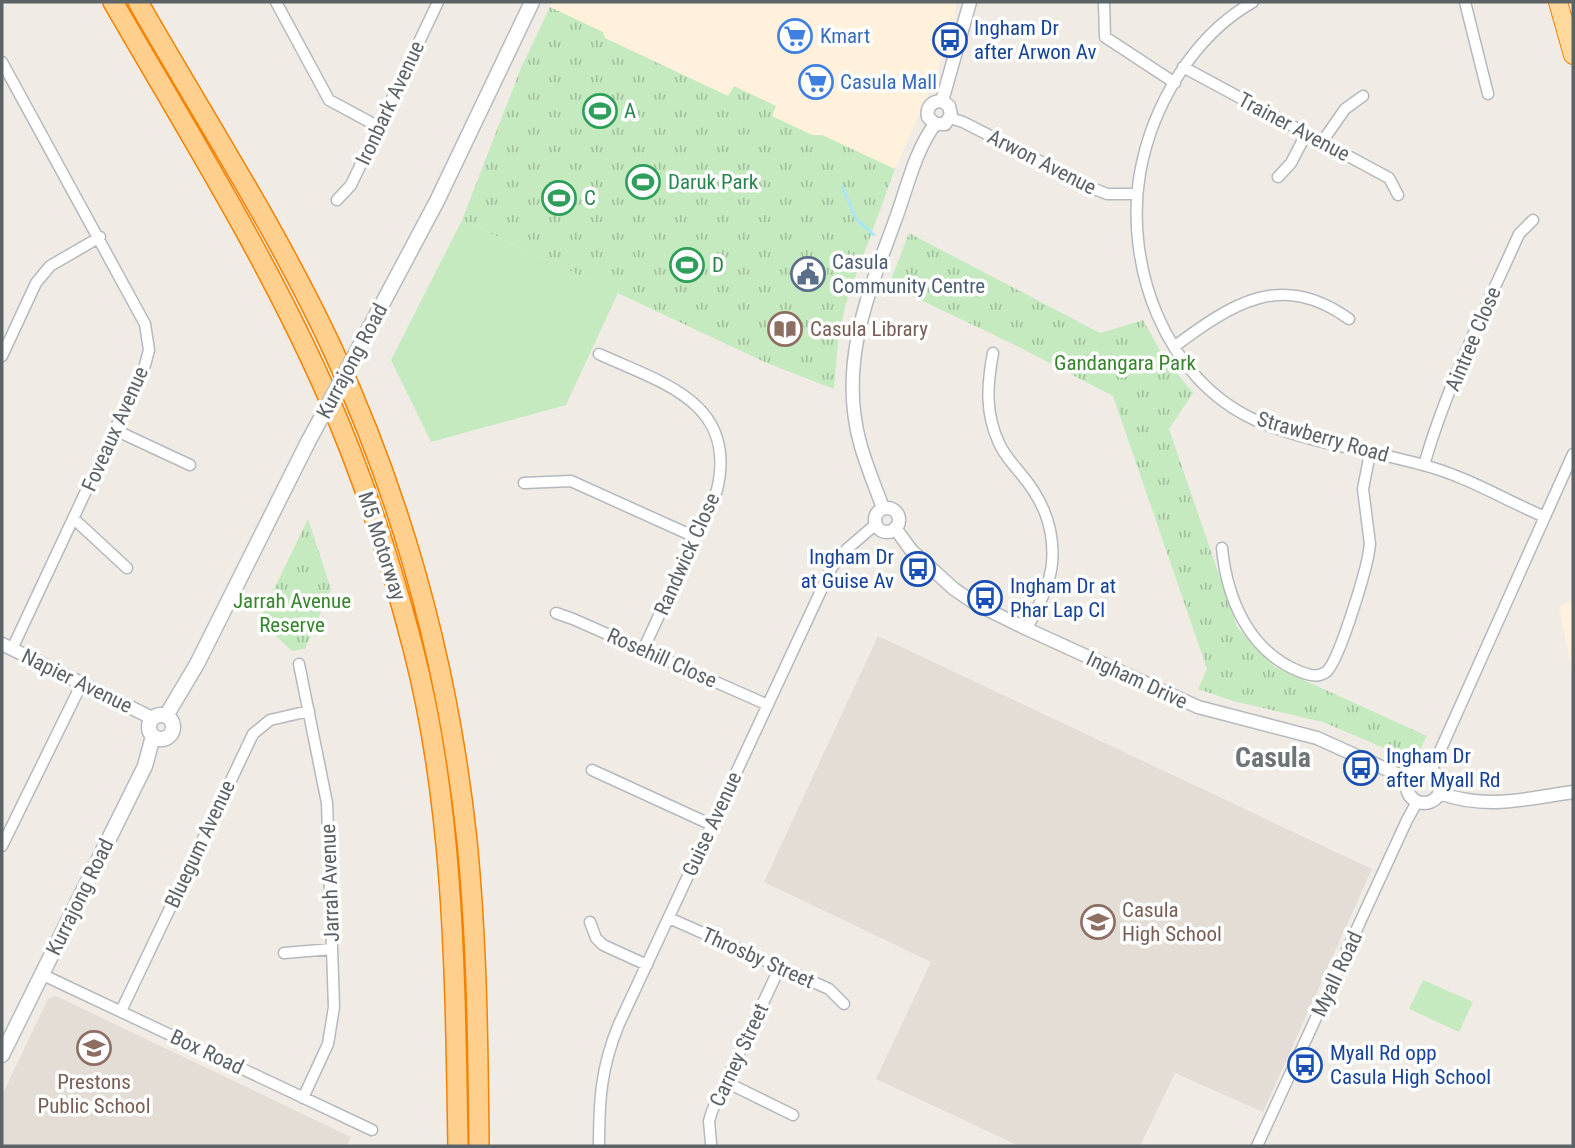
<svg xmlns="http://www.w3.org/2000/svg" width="1575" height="1148" viewBox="0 0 1575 1148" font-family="'Roboto Condensed',sans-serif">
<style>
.commercial{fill:#fff1db}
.education{fill:#e3ddd5}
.grass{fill:#c6eabf}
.park{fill:url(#park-tufts)}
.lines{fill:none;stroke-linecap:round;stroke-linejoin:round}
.stream{stroke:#a6e6ff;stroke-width:2.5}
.minor-casing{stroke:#b5b9bd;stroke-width:13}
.tertiary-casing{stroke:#b5b9bd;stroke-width:15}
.secondary-casing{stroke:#b6bbc0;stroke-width:17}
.trunk-casing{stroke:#f58100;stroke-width:20}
.motorway-casing{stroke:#f58100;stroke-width:22}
.minor{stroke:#fff;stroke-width:10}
.tertiary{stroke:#fff;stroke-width:12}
.secondary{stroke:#fff;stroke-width:14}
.trunk{stroke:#ffda9c;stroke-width:18}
.motorway{stroke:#ffd08d;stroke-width:19}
.secondary-bridge-casing{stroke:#b6bbc0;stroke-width:17;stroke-linecap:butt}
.secondary-bridge{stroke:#fff;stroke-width:14}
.labels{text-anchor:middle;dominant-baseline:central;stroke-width:7;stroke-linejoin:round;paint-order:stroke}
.transit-label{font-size:21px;fill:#164399;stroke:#fff;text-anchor:start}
.shop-label{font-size:21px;fill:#366cbe;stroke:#fff;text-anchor:start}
.street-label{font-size:21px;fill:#5c6367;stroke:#fff}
.leisure-label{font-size:21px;fill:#27864d;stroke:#fff;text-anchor:start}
.service-label{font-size:21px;fill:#4e5e75;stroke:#fff;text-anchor:start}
.education-label{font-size:21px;fill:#785e54;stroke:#fff;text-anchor:start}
.park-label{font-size:21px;fill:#37852d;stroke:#fff}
.district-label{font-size:28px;font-weight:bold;fill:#6d7579;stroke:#fff}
</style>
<defs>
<pattern id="park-tufts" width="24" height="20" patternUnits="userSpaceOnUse" patternTransform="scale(1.75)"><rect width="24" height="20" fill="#c6eabf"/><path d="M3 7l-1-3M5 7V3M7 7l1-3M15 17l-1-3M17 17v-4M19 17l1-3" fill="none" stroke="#a4c19f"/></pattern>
</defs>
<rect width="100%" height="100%" fill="#f0ece5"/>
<path class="commercial" d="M 552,2 L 956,2 L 954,21 L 936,77 L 895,169 L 822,135 L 813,135 L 772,116 L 774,105 L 734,86 L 728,96 L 605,38 L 603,32 L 550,7 Z
M 1573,600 L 1573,676 L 1559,607 Z"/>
<path class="education" d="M 878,636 L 1372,869 L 1263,1112 L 1175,1073 L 1140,1146 L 1019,1146 L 876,1079 L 931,962 L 764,882 Z
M 56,996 L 351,1137 L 347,1146 L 2,1146 L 2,1095 L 48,999 Z"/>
<path class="grass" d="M 462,220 L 618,293 L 566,405 L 431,442 L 391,360 Z
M 1423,980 L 1473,1002 L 1459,1032 L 1409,1009 Z"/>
<path class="park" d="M 550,7 L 603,32 L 605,38 L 728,96 L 734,86 L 774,105 L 776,106 L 772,116 L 812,135 L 822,135 L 895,169 L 846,303 L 838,342 L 834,389 L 769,364 L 462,220 L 521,68 Z
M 909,233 L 1100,333 L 1143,320 L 1162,354 L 1193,393 L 1169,429 L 1237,627 L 1275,667 L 1427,736 L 1416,757 L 1412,760 L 1323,722 L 1233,701 L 1198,689 L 1207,669 L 1113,396 L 1013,344 L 889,285 Z
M 308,519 L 331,589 L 305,649 L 292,651 L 259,620 Z"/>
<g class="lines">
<path class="stream" d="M 842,186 L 856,219 L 874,235"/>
<g class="minor-casing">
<path id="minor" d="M 276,2 L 329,100 L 379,127
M 1104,2 L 1105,37 L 1175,83
M 1253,2 C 1193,36 1152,106 1140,173 C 1124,266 1165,379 1255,420 C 1308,443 1368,450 1423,465 C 1466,476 1505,500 1545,517
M 1465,2 L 1488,94
M 2,62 L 145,324 L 149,350 L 145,365 L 12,649
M 1183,67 L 1389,178 L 1398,195
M 950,118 L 963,122 L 1092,188 L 1107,194 L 1137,194
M 1322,142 L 1345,109 L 1363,96
M 1278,177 L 1291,163 L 1306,134
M 337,200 L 351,185 L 438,2
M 1175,346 C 1232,304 1281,270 1349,319
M 993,353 C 987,385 985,413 999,443 C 1004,455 1013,464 1021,474 C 1043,500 1055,528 1052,563 C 1050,586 1037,608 1027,629
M 599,354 C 662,383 738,402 717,490 L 643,650
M 2,356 L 36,283 L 50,266 L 100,237
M 115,430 L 190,465
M 1424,465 C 1447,385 1485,310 1519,234 L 1533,220
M 524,483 L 571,481 L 695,537
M 74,519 L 127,568
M 1222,548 C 1227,599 1249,652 1301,672 C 1309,675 1318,678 1326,672 C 1339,662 1364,576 1368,557 L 1370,544 L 1363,489 L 1370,453
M 556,613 L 573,619 L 768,705
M 299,664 L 327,803 L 334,1007 L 328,1044 L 303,1098
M 592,770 L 712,825
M 1431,771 L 1573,454
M 2,846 L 82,683
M 669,918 L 829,989 L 844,1004
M 590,922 L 596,938 L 603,945 L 647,965
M 284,953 L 332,949
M 41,974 L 372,1130
M 121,1011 L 253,734 L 270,720 L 309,711
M 726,1082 L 793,1115
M 711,1143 L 709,1121 L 712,1111 L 779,969
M 599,1146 C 599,1100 601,1067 619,1024 L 832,567 L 847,549 L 876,524
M 1257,1146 L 1407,820 L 1417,802"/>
</g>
<g class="tertiary-casing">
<path id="tertiary" d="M 942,101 L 970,2
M 935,124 L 945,124 L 951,115 L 949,106 L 942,101
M 935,124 L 928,117 C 926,107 932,101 942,101
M 883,508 C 875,486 866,465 860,443 C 838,362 869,292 896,218 C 907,188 915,151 935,124
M875 520a12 12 0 1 1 24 0a12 12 0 1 1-24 0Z
M 895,528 L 911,550 L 954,589 L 976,604 L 1027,629 L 1198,707 L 1317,738 L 1408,779
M 2,644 L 152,718
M1407 786a17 17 0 1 1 34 0a17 17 0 1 1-34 0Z
M 1439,793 C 1488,810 1524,799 1573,792"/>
</g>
<g class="secondary-casing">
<path id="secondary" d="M 353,359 L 437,201 L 532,2
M149 727a12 12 0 1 1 24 0a12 12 0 1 1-24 0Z
M 166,716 L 197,664 L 308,442
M 2,1055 L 145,766 L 153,736"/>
</g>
<g class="trunk-casing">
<path id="trunk" d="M 1558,2 L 1573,55"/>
</g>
<g class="motorway-casing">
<path id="motorway" d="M 113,2 C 188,132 269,261 329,399 C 364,479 391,563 413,648 C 455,810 455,980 458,1146
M 138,2 C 203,116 276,228 332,348 C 404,503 449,671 467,841 C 477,942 478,1045 479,1146"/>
</g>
<use href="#minor" class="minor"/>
<use href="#tertiary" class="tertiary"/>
<use href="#secondary" class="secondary"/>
<use href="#trunk" class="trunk"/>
<use href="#motorway" class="motorway"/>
<g class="secondary-bridge-casing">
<path id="secondary-bridge" d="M 308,442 L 353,359"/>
</g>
<use href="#secondary-bridge" class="secondary-bridge"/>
</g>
<defs>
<g id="supermarket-ring" transform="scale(1.75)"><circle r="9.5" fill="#fff" stroke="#3f7fe0" stroke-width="1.5"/><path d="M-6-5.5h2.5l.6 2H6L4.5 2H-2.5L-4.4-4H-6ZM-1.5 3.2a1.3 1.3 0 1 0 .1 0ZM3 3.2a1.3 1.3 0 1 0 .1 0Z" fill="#3f7fe0"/></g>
<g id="bus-ring" transform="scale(1.75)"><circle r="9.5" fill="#fff" stroke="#1a4fb4" stroke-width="1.5"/><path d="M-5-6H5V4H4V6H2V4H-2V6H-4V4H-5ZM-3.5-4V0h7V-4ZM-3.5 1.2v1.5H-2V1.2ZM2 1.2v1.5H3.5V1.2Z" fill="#1a4fb4"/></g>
<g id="stadium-ring" transform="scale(1.75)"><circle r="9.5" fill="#fff" stroke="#2e9e5b" stroke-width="1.5"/><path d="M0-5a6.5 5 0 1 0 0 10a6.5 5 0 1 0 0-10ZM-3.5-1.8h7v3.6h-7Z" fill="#2e9e5b"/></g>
<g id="civic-ring" transform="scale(1.75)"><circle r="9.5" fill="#fff" stroke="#5c6f8a" stroke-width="1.5"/><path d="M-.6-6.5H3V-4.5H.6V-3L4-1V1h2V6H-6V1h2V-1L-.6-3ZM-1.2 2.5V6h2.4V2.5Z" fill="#5c6f8a"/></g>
<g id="library-ring" transform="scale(1.75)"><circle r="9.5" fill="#fff" stroke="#8d6e63" stroke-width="1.5"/><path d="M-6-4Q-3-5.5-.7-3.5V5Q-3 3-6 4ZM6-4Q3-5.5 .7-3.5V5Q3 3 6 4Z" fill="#8d6e63"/></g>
<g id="school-ring" transform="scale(1.75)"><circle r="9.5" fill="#fff" stroke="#8d6e63" stroke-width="1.5"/><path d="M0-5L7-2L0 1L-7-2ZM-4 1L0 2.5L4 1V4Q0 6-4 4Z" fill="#8d6e63"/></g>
</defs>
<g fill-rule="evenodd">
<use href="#supermarket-ring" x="795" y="36"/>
<use href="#bus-ring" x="950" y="40"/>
<use href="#supermarket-ring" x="816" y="82"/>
<use href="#stadium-ring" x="600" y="111"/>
<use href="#stadium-ring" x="643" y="182"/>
<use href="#stadium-ring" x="559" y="198"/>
<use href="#stadium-ring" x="687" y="265"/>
<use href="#civic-ring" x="808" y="274"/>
<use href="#library-ring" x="785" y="329"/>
<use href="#bus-ring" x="918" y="569"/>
<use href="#bus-ring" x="985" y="598"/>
<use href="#bus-ring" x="1361" y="768"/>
<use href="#school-ring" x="1098" y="922"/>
<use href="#school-ring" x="94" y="1048"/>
<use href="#bus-ring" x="1305" y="1065"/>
</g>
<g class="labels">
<g class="transit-label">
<text x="974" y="28">Ingham Dr<tspan x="974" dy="24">after Arwon Av</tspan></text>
<text x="894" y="557" text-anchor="end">Ingham Dr<tspan x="894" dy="24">at Guise Av</tspan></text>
<text x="1010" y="586">Ingham Dr at<tspan x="1010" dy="24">Phar Lap Cl</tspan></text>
<text x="1386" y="756">Ingham Dr<tspan x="1386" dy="24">after Myall Rd</tspan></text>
<text x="1330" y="1053">Myall Rd opp<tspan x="1330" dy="24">Casula High School</tspan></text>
</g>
<g class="shop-label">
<text x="820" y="36">Kmart</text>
<text x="840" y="82">Casula Mall</text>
</g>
<g class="street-label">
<text transform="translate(390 103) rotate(-65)">Ironbark Avenue</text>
<text transform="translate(1294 127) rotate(28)">Trainer Avenue</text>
<text transform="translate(1042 162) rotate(27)">Arwon Avenue</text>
<text transform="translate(1473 339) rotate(-67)">Aintree Close</text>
<text transform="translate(352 361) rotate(-62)">Kurrajong Road</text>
<text transform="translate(115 429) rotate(-66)">Foveaux Avenue</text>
<text transform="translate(1323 437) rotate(16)">Strawberry Road</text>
<text transform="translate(382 546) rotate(72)">M5 Motorway</text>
<text transform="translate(687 554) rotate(-66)">Randwick Close</text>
<text transform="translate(662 658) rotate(24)">Rosehill Close</text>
<text transform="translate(1137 680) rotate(25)">Ingham Drive</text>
<text transform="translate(77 681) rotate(26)">Napier Avenue</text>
<text transform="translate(712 824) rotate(-65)">Guise Avenue</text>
<text transform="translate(200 844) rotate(-65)">Bluegum Avenue</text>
<text transform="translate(330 883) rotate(-92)">Jarrah Avenue</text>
<text transform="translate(80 897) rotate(-64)">Kurrajong Road</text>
<text transform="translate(758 958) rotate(24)">Throsby Street</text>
<text transform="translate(1337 974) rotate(-65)">Myall Road</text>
<text transform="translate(207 1052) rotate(25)">Box Road</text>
<text transform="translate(739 1055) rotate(-65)">Carney Street</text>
</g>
<g class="leisure-label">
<text x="624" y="111">A</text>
<text x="668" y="182">Daruk Park</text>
<text x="584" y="198">C</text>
<text x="712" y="265">D</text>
</g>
<g class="service-label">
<text x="832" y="262">Casula<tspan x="832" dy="24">Community Centre</tspan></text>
</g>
<g class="education-label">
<text x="810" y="329">Casula Library</text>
<text x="1122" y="910">Casula<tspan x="1122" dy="24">High School</tspan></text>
<text x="94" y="1082" text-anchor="middle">Prestons<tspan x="94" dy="24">Public School</tspan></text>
</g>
<g class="park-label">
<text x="1125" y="363">Gandangara Park</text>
<text x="292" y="601">Jarrah Avenue<tspan x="292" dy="24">Reserve</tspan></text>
</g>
<g class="district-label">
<text x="1273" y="757">Casula</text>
</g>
</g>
<rect width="1575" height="1148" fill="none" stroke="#5c6367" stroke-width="7"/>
</svg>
